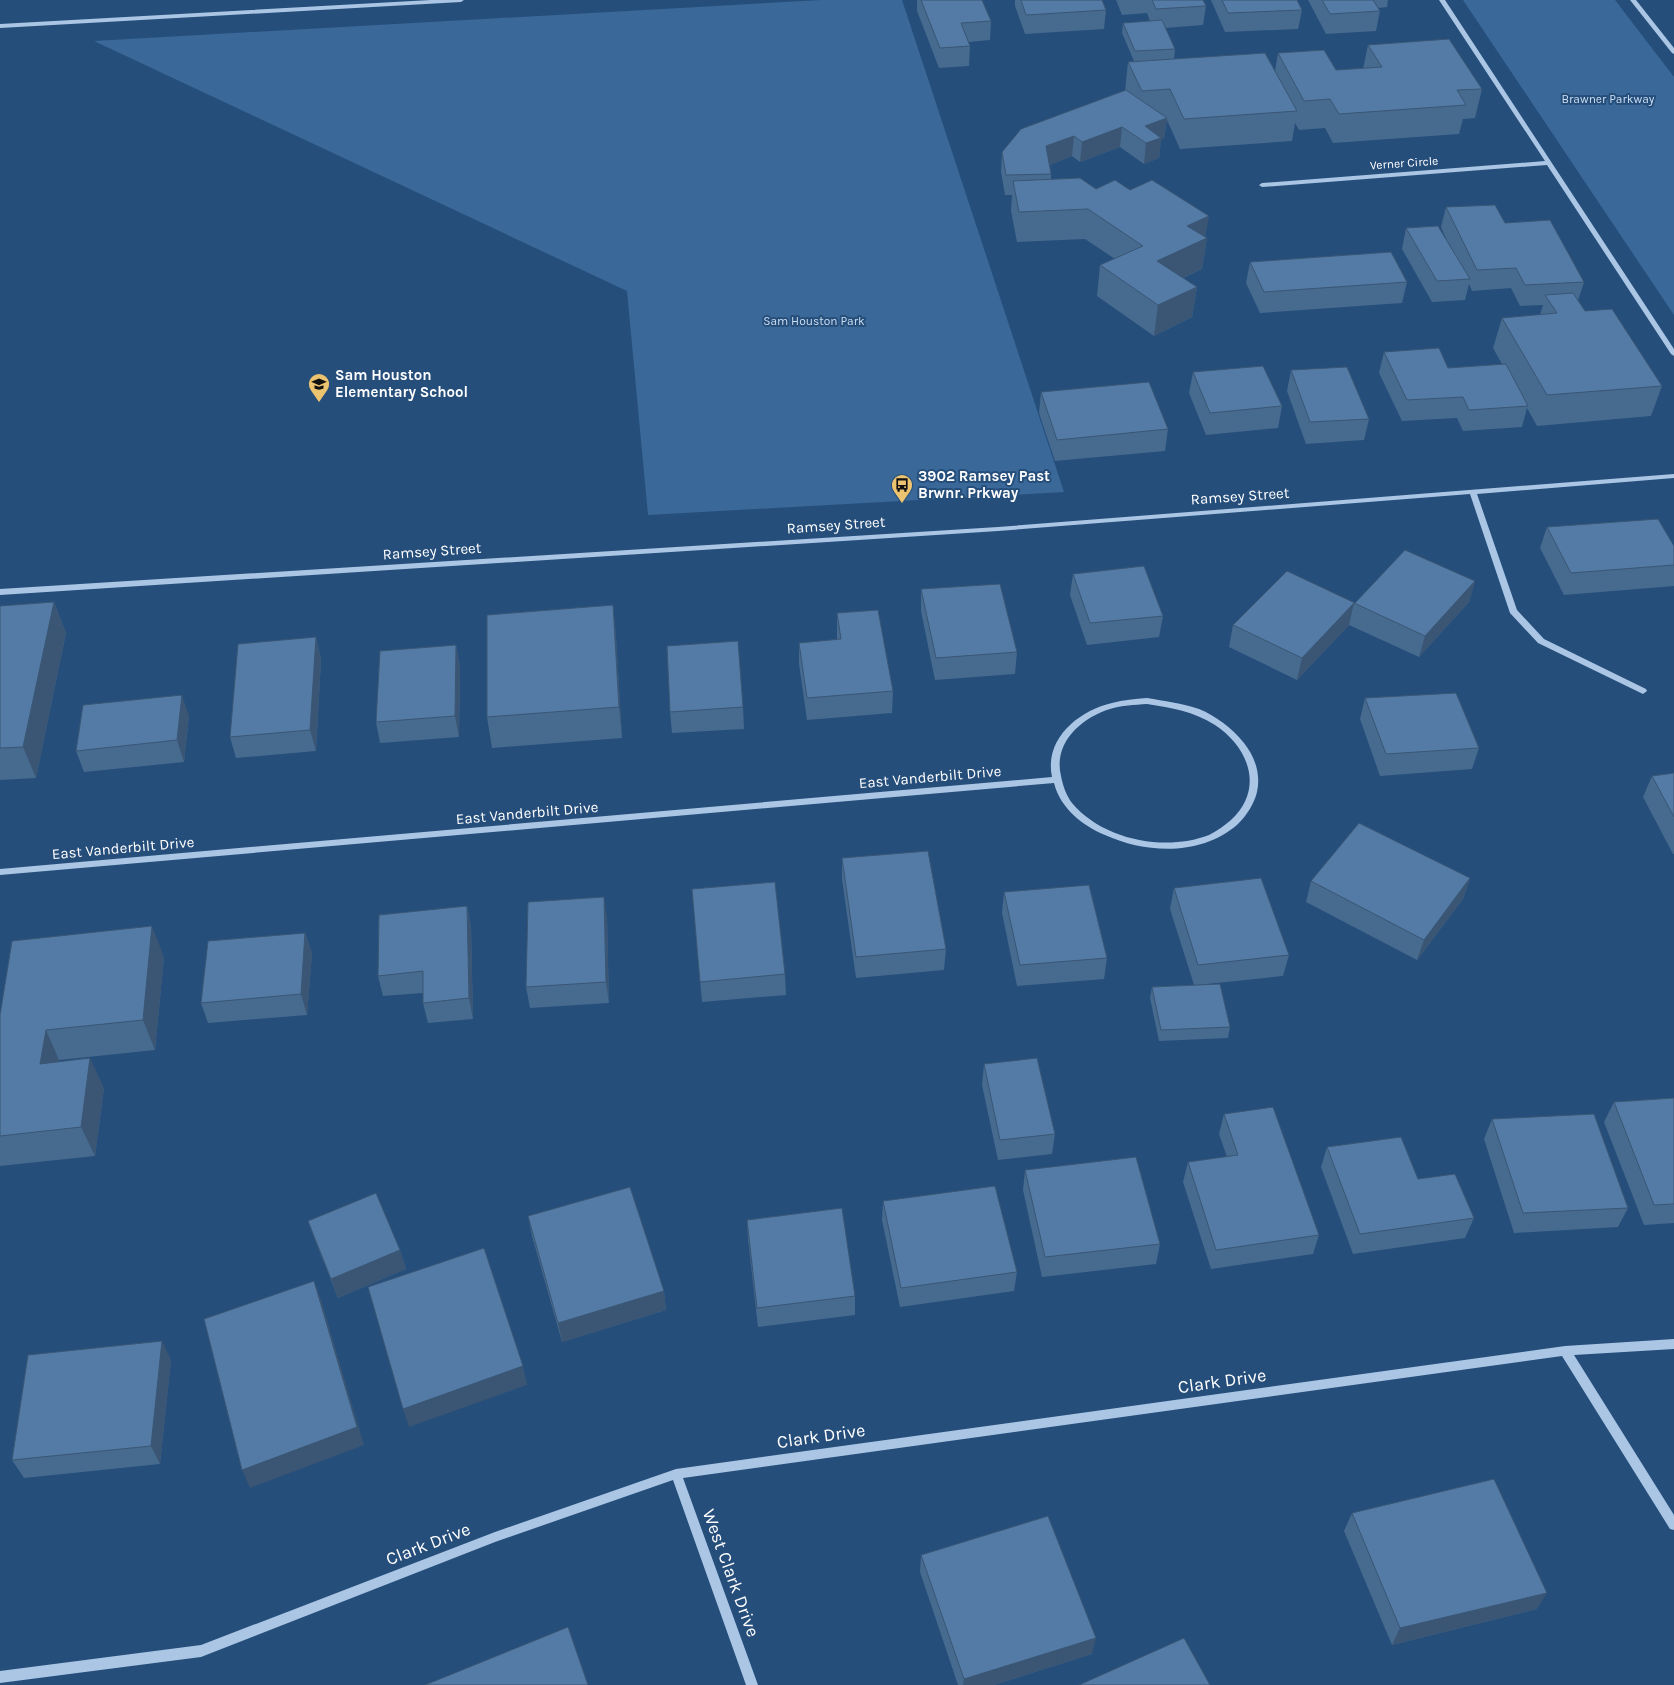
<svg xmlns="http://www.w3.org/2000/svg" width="1674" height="1685" viewBox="0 0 1674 1685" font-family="Karla,sans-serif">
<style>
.green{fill:#3a6898}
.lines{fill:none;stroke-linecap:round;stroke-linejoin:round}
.minor{fill:#aac6e4;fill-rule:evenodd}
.wall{fill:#476a8f}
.shaded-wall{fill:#3a5674}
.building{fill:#537ba6;stroke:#3a5674}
.labels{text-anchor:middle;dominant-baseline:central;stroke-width:4;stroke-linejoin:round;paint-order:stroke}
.far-park-label{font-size:12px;fill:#cddff3;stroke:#264e7b}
.far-street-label{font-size:12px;fill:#fff;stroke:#264e7b}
.poi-label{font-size:15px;font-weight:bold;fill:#fff;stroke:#264e7b;text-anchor:start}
.street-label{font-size:15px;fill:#fff;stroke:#264e7b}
.near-street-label{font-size:18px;fill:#fff;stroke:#264e7b}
</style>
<rect width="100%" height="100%" fill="#264e7b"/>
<path class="green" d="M 821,0 L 902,0 L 1064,492 L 648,515 L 627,291 L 94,41 Z
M 1463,0 L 1615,0 L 1674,77 L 1674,315 Z"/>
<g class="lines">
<path class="minor" d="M 431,0 L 464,0 L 461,2 L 0,28 L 0,24 Z
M 1439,0 L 1445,0 L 1674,349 L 1674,356 L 1671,354 L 1547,165 L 1262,187 L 1259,185 L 1262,183 L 1545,161 Z
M 1630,0 L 1636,0 L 1674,48 L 1674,54 L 1672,53 Z
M 1674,474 L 1674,478 L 1477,494 L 1517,610 L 1544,639 L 1646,689 L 1647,691 L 1643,694 L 1538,643 L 1510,613 L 1470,494 L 998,531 L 0,595 L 0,589 L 998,527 Z
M 1147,698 C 1164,701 1182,703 1199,709 C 1216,716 1232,728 1244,743 C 1255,757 1261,774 1257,792 C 1254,804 1247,815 1238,824 C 1202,856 1147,854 1105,835 C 1083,826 1060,808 1054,783 L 0,875 L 0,869 L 1052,777 C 1044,739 1078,711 1112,703 C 1123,700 1135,699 1147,698 ZM 1147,704 C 1172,708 1193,711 1215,725 C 1250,748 1264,790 1231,820 C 1224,826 1217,831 1209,835 C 1165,852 1103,840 1072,803 C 1066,795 1063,786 1061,776 C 1053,743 1081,718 1110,709 C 1122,705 1134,705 1147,704 Z
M 1674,1339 L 1674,1349 L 1574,1355 L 1674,1515 L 1674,1530 L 1670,1529 L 1562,1356 L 683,1478 L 758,1685 L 746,1685 L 673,1480 L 495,1542 L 201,1657 L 0,1683 L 0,1671 L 201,1645 L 495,1532 L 676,1469 L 1565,1346 Z"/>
</g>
<path class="wall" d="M 917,0 L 982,0 L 991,21 L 990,40 L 969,42 L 970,46 L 969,66 L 939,68 L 917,11 Z
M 1015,0 L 1102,0 L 1106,10 L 1104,29 L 1025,34 L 1015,6 Z
M 1116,0 L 1203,0 L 1206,6 L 1203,25 L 1165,28 L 1175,49 L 1174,59 L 1275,71 L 1278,53 L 1336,70 L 1363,69 L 1368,45 L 1482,89 L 1475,118 L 1463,119 L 1459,134 L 1333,143 L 1325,128 L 1299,130 L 1295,123 L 1292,141 L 1180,149 L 1167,120 L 1164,138 L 1161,140 L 1159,158 L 1144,164 L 1120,147 L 1080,162 L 1072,156 L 1050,165 L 1051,174 L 1051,179 L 1096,189 L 1207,238 L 1202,269 L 1183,278 L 1197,287 L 1192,317 L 1154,336 L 1097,296 L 1100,265 L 1115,259 L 1085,239 L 1017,242 L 1011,211 L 1012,195 L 1005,195 L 1001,172 L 1002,152 L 1125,91 L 1128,62 L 1134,61 L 1122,33 L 1123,23 L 1150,21 L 1147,13 L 1122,15 Z
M 1211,0 L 1297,0 L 1302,10 L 1298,29 L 1225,32 Z
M 1308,0 L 1388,0 L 1387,7 L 1378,8 L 1380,11 L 1376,31 L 1326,34 Z
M 1446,207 L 1505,223 L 1584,282 L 1578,301 L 1585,311 L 1662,386 L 1651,416 L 1537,426 L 1527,408 L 1522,427 L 1463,431 L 1457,418 L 1402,421 L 1379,373 L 1384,352 L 1448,368 L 1502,364 L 1493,348 L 1502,318 L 1540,315 L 1543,305 L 1520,306 L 1511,288 L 1472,291 L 1469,284 L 1465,300 L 1432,302 L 1402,249 L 1406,228 L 1447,241 L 1441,227 Z
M 1250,262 L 1407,282 L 1402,303 L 1260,313 L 1246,283 Z
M 1291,370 L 1369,419 L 1364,440 L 1306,444 L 1287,391 Z
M 1193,372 L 1282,406 L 1278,428 L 1206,435 L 1189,393 Z
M 1041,392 L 1168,429 L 1165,451 L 1055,461 L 1039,413 Z
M 1547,527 L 1674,546 L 1674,586 L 1564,595 L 1540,548 Z
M 1073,574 L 1163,616 L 1159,637 L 1087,645 L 1070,595 Z
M 1475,581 L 1469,602 L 1419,657 L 1349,625 L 1297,680 L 1229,647 L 1233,625 Z
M 921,589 L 1017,652 L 1015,674 L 935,680 L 921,611 Z
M 54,602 L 66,633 L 36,778 L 0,780 L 0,606 Z
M 613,605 L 616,637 L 622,738 L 492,748 L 487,717 Z
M 837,613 L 893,691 L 892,713 L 807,720 L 799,664 L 799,643 L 837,640 Z
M 316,637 L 321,659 L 316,751 L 236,758 L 230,737 Z
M 456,645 L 460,667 L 459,737 L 380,743 L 376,722 Z
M 1365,698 L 1479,748 L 1472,769 L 1380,776 L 1360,719 Z
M 743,707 L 744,729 L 672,733 L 670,712 Z
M 189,716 L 184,762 L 84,772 L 76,751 Z
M 1674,773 L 1674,854 L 1673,854 L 1643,797 L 1652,776 Z
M 842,858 L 946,949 L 944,970 L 856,978 L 842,879 Z
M 1470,878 L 1463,899 L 1417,960 L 1306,902 L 1311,881 Z
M 1174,888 L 1289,955 L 1283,976 L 1197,985 L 1230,1027 L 1228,1038 L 1159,1041 L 1150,998 L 1152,987 L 1194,985 L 1170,909 Z
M 692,889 L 785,974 L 786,995 L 702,1002 Z
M 1004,892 L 1107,958 L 1104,979 L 1017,986 L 1002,913 Z
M 467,906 L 471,927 L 473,1019 L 428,1023 L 423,1003 L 423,993 L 383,996 L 378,976 Z
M 607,918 L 609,1003 L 530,1008 L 526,987 Z
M 305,933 L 312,953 L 307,1015 L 208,1023 L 201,1003 Z
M 164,957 L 155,1050 L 59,1060 L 59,1062 L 104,1088 L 95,1156 L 0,1166 L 0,1015 Z
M 984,1064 L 1055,1134 L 1052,1154 L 998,1160 L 982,1085 Z
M 1674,1098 L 1674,1223 L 1644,1225 L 1604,1122 L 1614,1102 Z
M 1224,1114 L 1319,1235 L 1313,1254 L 1211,1269 L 1183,1182 L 1188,1162 L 1227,1157 L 1219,1134 Z
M 1492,1119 L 1628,1208 L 1618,1227 L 1514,1233 L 1484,1139 Z
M 1327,1147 L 1418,1179 L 1474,1218 L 1465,1238 L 1353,1254 L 1321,1167 Z
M 1025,1170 L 1160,1244 L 1156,1264 L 1042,1277 L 1023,1190 Z
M 883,1201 L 1017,1272 L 1014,1291 L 900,1307 L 882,1220 Z
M 528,1216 L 664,1291 L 666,1310 L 562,1342 L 532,1236 Z
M 747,1220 L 855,1296 L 855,1315 L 758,1327 L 748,1239 Z
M 308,1221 L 400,1250 L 406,1269 L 338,1298 L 315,1240 Z
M 171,1360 L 160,1464 L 24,1478 L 12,1460 Z
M 1352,1513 L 1537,1609 L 1392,1645 L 1344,1531 Z
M 921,1555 L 1092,1654 L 994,1685 L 958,1685 L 920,1572 Z"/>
<path class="shaded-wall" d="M 1167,118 L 1164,138 L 1161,140 L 1159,158 L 1144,164 L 1146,143 L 1145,126 Z
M 1122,127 L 1120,147 L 1080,162 L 1082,142 Z
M 1074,136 L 1072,156 L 1045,167 L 1046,146 Z
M 1209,216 L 1205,239 L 1207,238 L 1202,269 L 1153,291 L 1157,261 L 1187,226 Z
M 1197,287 L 1192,317 L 1154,336 L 1158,305 Z
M 1475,581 L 1469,602 L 1419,657 L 1425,636 Z
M 54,602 L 66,633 L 36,778 L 23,747 Z
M 1354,603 L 1349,625 L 1297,680 L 1302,658 Z
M 613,605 L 616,637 L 622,738 L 619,707 Z
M 316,637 L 321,659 L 316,751 L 310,730 Z
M 456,645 L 460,667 L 459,737 L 455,716 Z
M 182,695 L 189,716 L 184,762 L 177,740 Z
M 1470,878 L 1463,899 L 1417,960 L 1424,940 Z
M 604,897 L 607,918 L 609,1003 L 606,982 Z
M 467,906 L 471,927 L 473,1019 L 469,998 Z
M 152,926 L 164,957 L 155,1050 L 143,1020 Z
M 305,933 L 312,953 L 307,1015 L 301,994 Z
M 46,1030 L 59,1060 L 55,1093 L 40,1064 Z
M 90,1058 L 104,1088 L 95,1156 L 81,1127 Z
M 400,1250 L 406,1269 L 338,1298 L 331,1279 Z
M 314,1281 L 321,1300 L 364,1445 L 250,1488 L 242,1470 Z
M 664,1291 L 666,1310 L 562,1342 L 558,1323 Z
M 162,1341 L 171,1360 L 160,1464 L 151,1446 Z
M 523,1366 L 527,1385 L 409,1427 L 403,1409 Z
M 1547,1593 L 1537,1609 L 1392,1645 L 1400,1628 Z
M 1096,1638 L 1092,1654 L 994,1685 L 963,1685 L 964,1679 Z"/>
<path class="building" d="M 921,0 L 982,0 L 991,21 L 961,23 L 970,46 L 940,48 Z
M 1021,0 L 1102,0 L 1106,10 L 1026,15 Z
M 1152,0 L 1203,0 L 1206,6 L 1156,9 Z
M 1222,0 L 1297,0 L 1302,10 L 1228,13 Z
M 1322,0 L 1373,0 L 1380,11 L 1330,14 Z
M 1162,20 L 1175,49 L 1135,51 L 1123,23 Z
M 1449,39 L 1482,89 L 1457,90 L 1466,105 L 1339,114 L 1330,99 L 1304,101 L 1278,53 L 1324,50 L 1336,70 L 1382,67 L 1368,45 Z
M 1265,53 L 1297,111 L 1184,119 L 1170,89 L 1142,91 L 1128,62 Z
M 1126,90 L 1167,118 L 1145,126 L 1161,138 L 1146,143 L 1122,127 L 1082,142 L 1074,136 L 1046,146 L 1051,174 L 1006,175 L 1002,152 L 1021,129 Z
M 1080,178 L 1096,189 L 1115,180 L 1130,190 L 1152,180 L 1209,216 L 1187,226 L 1207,238 L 1157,261 L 1197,287 L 1158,305 L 1100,265 L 1143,246 L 1088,209 L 1019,212 L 1013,181 Z
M 1495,205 L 1505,223 L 1550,220 L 1584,282 L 1525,285 L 1516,268 L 1477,270 L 1446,207 Z
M 1438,226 L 1470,279 L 1437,281 L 1406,228 Z
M 1391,252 L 1407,282 L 1264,292 L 1250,262 Z
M 1573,293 L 1585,311 L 1612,309 L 1662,386 L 1547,395 L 1502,318 L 1557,313 L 1545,295 Z
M 1439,348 L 1448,368 L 1506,364 L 1528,406 L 1469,410 L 1463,397 L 1407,400 L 1384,352 Z
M 1263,366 L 1282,406 L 1210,413 L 1193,372 Z
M 1347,367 L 1369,419 L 1310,422 L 1291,370 Z
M 1149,382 L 1168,429 L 1057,440 L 1041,392 Z
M 1658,519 L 1674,546 L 1674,565 L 1571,573 L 1547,527 Z
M 1405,550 L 1475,581 L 1425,636 L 1354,603 L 1302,658 L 1233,625 L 1287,571 L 1355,603 Z
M 1144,566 L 1163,616 L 1090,623 L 1073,574 Z
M 1000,584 L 1017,652 L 936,658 L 921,589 Z
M 54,602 L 23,747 L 0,748 L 0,606 Z
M 613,605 L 619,707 L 487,717 L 487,615 Z
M 878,610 L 893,691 L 807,698 L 799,643 L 841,639 L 837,613 Z
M 316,637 L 310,730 L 230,737 L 238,644 Z
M 738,641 L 743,707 L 670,712 L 667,646 Z
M 456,645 L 455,716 L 376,722 L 380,651 Z
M 1456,693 L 1479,748 L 1386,754 L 1365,698 Z
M 182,695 L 177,740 L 76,751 L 83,705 Z
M 1674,773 L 1674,817 L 1652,776 Z
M 1359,823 L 1470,878 L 1424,940 L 1311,881 Z
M 928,851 L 946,949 L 856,957 L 842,858 Z
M 1261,878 L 1289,955 L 1198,965 L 1174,888 Z
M 775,882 L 785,974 L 700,982 L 692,889 Z
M 1089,885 L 1107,958 L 1020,965 L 1004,892 Z
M 604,897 L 606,982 L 526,987 L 528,902 Z
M 467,906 L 469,998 L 423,1003 L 423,971 L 378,976 L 379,915 Z
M 152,926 L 143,1020 L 46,1030 L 40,1064 L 90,1058 L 81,1127 L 0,1136 L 0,1015 L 12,941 Z
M 305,933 L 301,994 L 201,1003 L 208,941 Z
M 1220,984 L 1230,1027 L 1161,1030 L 1152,987 Z
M 1037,1058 L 1055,1134 L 1000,1140 L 984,1064 Z
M 1674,1098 L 1674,1204 L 1654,1205 L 1614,1102 Z
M 1273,1107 L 1319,1235 L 1216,1250 L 1188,1162 L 1238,1155 L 1224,1114 Z
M 1594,1114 L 1628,1208 L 1523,1213 L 1492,1119 Z
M 1401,1137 L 1418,1179 L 1455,1174 L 1474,1218 L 1360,1234 L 1327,1147 Z
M 1136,1157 L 1160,1244 L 1045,1257 L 1025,1170 Z
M 995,1186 L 1017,1272 L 901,1288 L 883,1201 Z
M 630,1187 L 664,1291 L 558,1323 L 528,1216 Z
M 376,1193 L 400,1250 L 331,1279 L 308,1221 Z
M 842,1208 L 855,1296 L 757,1308 L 747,1220 Z
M 484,1248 L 523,1366 L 403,1409 L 368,1287 Z
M 314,1281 L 357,1427 L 242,1470 L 204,1319 Z
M 162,1341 L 151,1446 L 12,1460 L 28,1355 Z
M 1494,1479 L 1547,1593 L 1400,1628 L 1352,1513 Z
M 1048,1516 L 1096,1638 L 964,1679 L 921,1555 Z
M 568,1627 L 588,1685 L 425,1685 Z
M 1184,1638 L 1210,1685 L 1079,1685 Z"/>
<defs>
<g id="school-pin" transform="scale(1.125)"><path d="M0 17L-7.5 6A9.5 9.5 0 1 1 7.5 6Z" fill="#ecc470" stroke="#264e7b"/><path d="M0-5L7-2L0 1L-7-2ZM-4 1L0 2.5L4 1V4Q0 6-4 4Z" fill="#111"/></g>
<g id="bus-pin" transform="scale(1.125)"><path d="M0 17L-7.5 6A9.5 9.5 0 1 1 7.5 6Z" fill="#ecc470" stroke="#264e7b"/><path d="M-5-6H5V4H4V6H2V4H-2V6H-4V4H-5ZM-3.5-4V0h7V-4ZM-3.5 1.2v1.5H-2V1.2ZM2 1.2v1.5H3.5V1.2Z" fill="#111"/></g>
</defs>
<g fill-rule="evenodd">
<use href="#school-pin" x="319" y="384"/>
<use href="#bus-pin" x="902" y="485"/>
</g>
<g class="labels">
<g class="far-park-label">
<text x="1608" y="99">Brawner Parkway</text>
<text x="814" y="321">Sam Houston Park</text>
</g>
<g class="far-street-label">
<text transform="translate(1404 163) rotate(-4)">Verner Circle</text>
</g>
<g class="poi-label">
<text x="335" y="375">Sam Houston<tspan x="335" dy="17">Elementary School</tspan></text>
<text x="918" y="476">3902 Ramsey Past<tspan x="918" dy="17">Brwnr. Prkway</tspan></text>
</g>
<g class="street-label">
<text transform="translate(1240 496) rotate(-4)">Ramsey Street</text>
<text transform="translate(836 525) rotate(-4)">Ramsey Street</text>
<text transform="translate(432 551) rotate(-4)">Ramsey Street</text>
<text transform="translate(930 777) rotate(-5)">East Vanderbilt Drive</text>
<text transform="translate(527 813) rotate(-5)">East Vanderbilt Drive</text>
<text transform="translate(123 848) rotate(-5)">East Vanderbilt Drive</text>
</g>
<g class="near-street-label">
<text transform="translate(1222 1381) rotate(-8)">Clark Drive</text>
<text transform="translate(821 1436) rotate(-8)">Clark Drive</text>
<text transform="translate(428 1544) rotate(-21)">Clark Drive</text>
<text transform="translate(731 1573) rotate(70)">West Clark Drive</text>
</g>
</g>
</svg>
